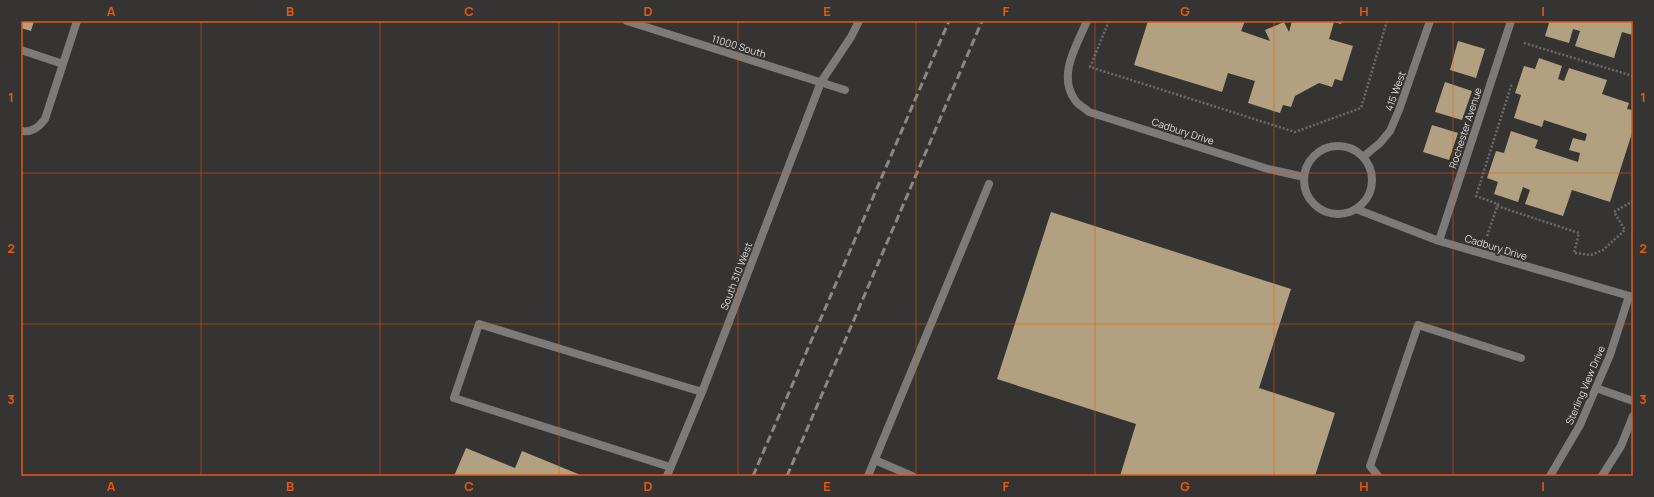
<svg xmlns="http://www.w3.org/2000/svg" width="1654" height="497" viewBox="0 0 1654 497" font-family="Manrope,sans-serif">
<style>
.building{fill:#b2a180}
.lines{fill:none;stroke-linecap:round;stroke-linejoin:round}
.path{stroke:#6d6b69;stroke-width:2.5;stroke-dasharray:2 2;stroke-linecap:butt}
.service{stroke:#7c7b7a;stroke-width:8}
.minor{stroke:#7c7b7a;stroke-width:8}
.rail{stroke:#8a8886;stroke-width:3;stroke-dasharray:8 4;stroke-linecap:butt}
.grid{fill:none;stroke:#e8590c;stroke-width:1;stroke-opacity:0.55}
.labels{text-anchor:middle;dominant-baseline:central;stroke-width:4;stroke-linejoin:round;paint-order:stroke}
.street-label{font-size:10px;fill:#dddcda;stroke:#363432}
.neatline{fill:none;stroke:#e8590c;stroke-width:1.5}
.grid-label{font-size:13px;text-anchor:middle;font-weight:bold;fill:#e8590c}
</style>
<rect width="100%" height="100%" fill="#363432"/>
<path class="building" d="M 21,21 L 34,21 L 31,31 L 21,28 Z
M 1148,21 L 1245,21 L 1241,31 L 1270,41 L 1265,30 L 1284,22 L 1289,32 L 1292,21 L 1342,21 L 1341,24 L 1334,22 L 1329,39 L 1353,46 L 1342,81 L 1335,79 L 1332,87 L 1319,83 L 1295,96 L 1291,107 L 1283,105 L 1280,113 L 1248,103 L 1255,81 L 1228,73 L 1222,92 L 1134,65 Z
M 1544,21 L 1633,21 L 1633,35 L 1622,32 L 1614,58 L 1575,46 L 1580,31 L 1573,29 L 1569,43 L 1545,36 L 1549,23 Z
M 1458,41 L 1485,49 L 1476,78 L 1450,70 Z
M 1539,58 L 1562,66 L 1558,79 L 1564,81 L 1569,68 L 1607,80 L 1602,94 L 1629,103 L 1627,109 L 1633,110 L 1633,130 L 1610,202 L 1572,190 L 1563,216 L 1525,204 L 1530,190 L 1523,187 L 1518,202 L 1494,194 L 1498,182 L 1487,178 L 1496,151 L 1504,153 L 1511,131 L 1538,140 L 1535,148 L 1578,162 L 1580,153 L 1569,150 L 1573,138 L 1585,141 L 1587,134 L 1544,120 L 1542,127 L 1514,118 L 1521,95 L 1515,93 L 1524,66 L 1535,69 Z
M 1445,82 L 1472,91 L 1462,120 L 1435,112 Z
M 1432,125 L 1458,133 L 1449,160 L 1423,152 Z
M 1051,212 L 1291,289 L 1259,388 L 1335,413 L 1315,476 L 1120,476 L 1136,424 L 997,379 Z
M 466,448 L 515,468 L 522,451 L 583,476 L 454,476 Z"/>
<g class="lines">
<path class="path" d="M 1109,21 L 1090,67 L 1295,132 L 1361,108 L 1387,21
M 1524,43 L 1633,76
M 1497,206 L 1579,233 L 1574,253 L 1591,255 L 1603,250 L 1625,230 L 1614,212 L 1633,201
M 1487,236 L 1498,204 L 1476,196 L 1512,83"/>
<path class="service" d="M 21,50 L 63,64
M 21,131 C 32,133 39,127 45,119 L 77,21
M 1596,388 L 1633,401
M 875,460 L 912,476
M 670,467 L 454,398 L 479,324 L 702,392
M 667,476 L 702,392 L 821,82 L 851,37 L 859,21
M 868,476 L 989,184
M 1378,476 L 1370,466 L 1418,325 L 1521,358"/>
<path class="minor" d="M 627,21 L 845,90
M 1087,21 C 1077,45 1057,75 1075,100 C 1078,105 1085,108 1089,112 L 1268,169 L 1304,177
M1304 180a34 34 0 1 1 68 0a34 34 0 1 1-68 0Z
M 1363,157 L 1380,143 L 1390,131 L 1399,110 L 1430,21
M 1356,209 L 1439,241 L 1633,297
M 1439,241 L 1511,21
M 1550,476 L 1580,425 L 1610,355 L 1629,296
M 1602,476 L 1621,446 L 1633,416"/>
<path class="rail" d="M 753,476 L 949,21
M 787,476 L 982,21"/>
</g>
<path class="grid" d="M 201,21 L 201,476M 380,21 L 380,476M 559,21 L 559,476M 738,21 L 738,476M 916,21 L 916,476M 1095,21 L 1095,476M 1274,21 L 1274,476M 1453,21 L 1453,476M 21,173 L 1633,173M 21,324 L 1633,324"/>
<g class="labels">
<g class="street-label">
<text transform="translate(739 46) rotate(17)">11000 South</text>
<text transform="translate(1395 91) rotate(-70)">415 West</text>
<text transform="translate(1465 128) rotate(-72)">Rochester Avenue</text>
<text transform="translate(1183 131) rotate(18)">Cadbury Drive</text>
<text transform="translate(1496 247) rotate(17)">Cadbury Drive</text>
<text transform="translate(736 276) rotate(-69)">South 310 West</text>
<text transform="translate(1585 385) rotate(-67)">Sterling View Drive</text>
</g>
</g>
<rect width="1654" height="497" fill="none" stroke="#363432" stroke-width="44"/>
<rect x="22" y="22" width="1610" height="453" class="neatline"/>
<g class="grid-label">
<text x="111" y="16">A</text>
<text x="290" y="16">B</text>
<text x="469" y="16">C</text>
<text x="648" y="16">D</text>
<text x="827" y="16">E</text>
<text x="1006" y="16">F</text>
<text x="1185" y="16">G</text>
<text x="1364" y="16">H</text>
<text x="1543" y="16">I</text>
<text x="11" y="102">1</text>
<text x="1643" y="102">1</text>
<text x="11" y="253">2</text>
<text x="1643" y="253">2</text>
<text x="11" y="404">3</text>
<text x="1643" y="404">3</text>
<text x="111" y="491">A</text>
<text x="290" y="491">B</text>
<text x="469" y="491">C</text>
<text x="648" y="491">D</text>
<text x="827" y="491">E</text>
<text x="1006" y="491">F</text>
<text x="1185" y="491">G</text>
<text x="1364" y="491">H</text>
<text x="1543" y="491">I</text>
</g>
</svg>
